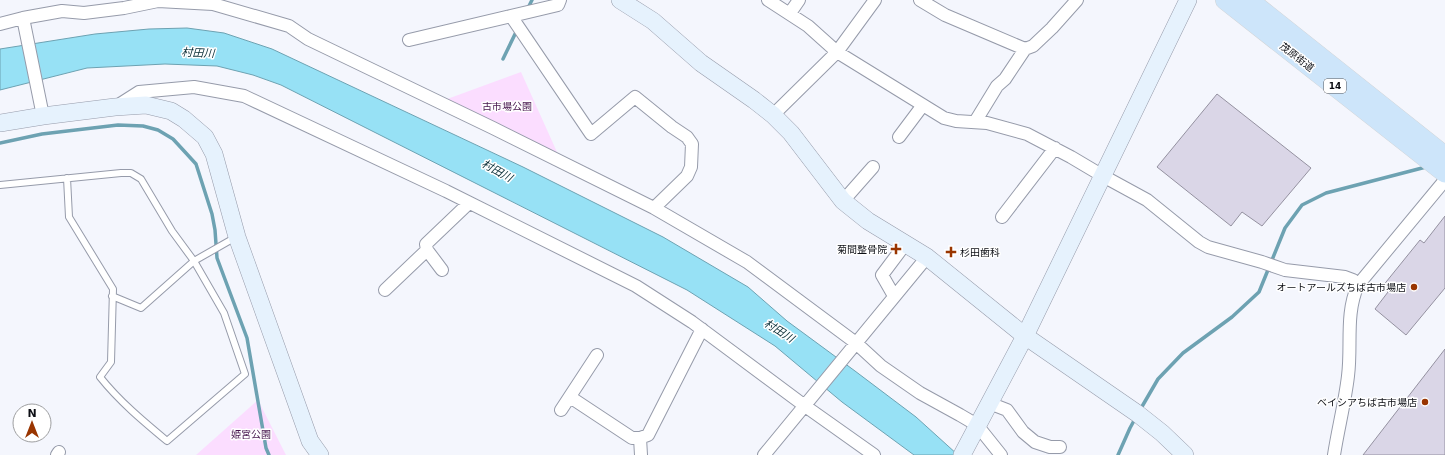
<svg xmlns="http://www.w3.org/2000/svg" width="1445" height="455" viewBox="0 0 1445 455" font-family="'DejaVu Sans','Noto Sans JP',sans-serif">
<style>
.green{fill:#fbddff}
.water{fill:#97e1f5;stroke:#6da2b2}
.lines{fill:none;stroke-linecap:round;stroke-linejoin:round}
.stream{stroke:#6da2b2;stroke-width:3.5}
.building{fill:#dad6e7;stroke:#9491a0}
.lane-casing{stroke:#969baa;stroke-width:8}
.street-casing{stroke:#969baa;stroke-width:14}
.secondary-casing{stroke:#969baa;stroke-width:18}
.primary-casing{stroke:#d3d4d5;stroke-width:20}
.lane{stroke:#fff;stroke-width:6}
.street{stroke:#fff;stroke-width:12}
.secondary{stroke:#e6f2fd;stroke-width:17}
.primary{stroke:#cde5fa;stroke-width:19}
.poi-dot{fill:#993500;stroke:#fff;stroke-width:1.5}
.labels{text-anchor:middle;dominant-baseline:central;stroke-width:3;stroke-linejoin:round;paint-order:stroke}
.shield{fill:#fff;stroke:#55565a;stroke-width:1}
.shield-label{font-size:9px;font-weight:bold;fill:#0c0e14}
.street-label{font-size:10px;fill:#0c0e14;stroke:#fff}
.park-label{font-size:10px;fill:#45144c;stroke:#fff}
.poi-label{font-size:10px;fill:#0c0e14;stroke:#fff;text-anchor:end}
.water-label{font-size:11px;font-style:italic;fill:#0c3039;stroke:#fff}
</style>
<rect width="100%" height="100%" fill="#f4f6fd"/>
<path class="green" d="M 521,72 L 561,161 L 439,102 Z
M 258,400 L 286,455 L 196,455 Z"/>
<path class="water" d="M 187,28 L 224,33 L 272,49 L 523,167 L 663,237 L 748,287 L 787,321 L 855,371 L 916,417 L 958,455 L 914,455 L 842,402 L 775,346 L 687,290 L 281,85 L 253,75 L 217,66 L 165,64 L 87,68 L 0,90 L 0,49 L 95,34 L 149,29 Z"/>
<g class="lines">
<path class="stream" d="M 527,10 L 532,0
M 503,59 L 517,30
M 0,143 L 42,134 L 118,125 L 143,126 L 158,130 L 173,139 L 185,152 L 196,164 L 212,214 L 215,230 L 217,258 L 247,338 L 266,448 L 269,455
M 1140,410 L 1158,379 L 1183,353 L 1232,317 L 1259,292 L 1285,228 L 1302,205 L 1326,193 L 1426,167
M 1118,455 L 1130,428 L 1136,417"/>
</g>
<path class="building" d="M 1217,94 L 1311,168 L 1262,226 L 1242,212 L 1231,226 L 1157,167 Z
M 1445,216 L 1445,288 L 1406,335 L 1375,309 L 1388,292 L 1382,287 L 1420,240 L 1424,243 Z
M 1445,349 L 1445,455 L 1363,455 Z"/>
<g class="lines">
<g class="lane-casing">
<path id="lane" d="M 0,185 L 121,173 L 131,173 L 141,179 L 172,231 L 194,261 L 224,313 L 245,374 L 167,441 C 143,421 119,401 100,377 L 111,362 L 113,289 L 69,217 L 67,178
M 112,296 L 141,308 L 194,261 L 236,237"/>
</g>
<g class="street-casing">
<path id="street" d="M 768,0 L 808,26 L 837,52 L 944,118 L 956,121 L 987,123 L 1027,134 L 1071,157 L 1103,176 L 1147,200 L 1199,242 L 1208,247 L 1262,262 L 1285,270 L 1345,277 L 1353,280 L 1358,285
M 920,0 L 945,15 L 1025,49
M 790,13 L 799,0
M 511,16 L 591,134 L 635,97 L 672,127 L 687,137 L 692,144 L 691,167 L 687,176 L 654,208
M 23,18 L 43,116
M 0,24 L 23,18 L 62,11 L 84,13 L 124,8 L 158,1 L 213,4 L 289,26 L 308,39 L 493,128 L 654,208 L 747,262 L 856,343 L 881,366 L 920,393 L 960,415 L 977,425 L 1001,455
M 409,40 L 558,5 L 560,0
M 117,106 L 139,92 L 194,87 L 244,96 L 446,191 L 636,286 L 692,322 L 805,406 L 874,455
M 773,115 L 837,52 L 875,0
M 975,122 L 997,86 L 1005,79 L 1025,49 L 1033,46 L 1052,28 L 1077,0
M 899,137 L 923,105
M 843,201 L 873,167
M 1002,217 L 1055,148
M 442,270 L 427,250 L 426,244 L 469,203
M 385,290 L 427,250
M 894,296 L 882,275 L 906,243
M 570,397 L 632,438 L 640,438 L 648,435 L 702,329
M 989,403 L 1007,410 L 1023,432 L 1035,442 L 1050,447 L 1060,447
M 561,410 L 597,355
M 640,438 L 641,455
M 57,455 L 59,452
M 764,455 L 927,257
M 1334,455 C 1338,429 1345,402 1348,376 C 1352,345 1345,314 1358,285 L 1445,180"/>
</g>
<g class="secondary-casing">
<path id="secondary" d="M 620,0 L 653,21 L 701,63 L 754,100 L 773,115 L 791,133 L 843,201 L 868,221 L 927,257 L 1025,336 L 1138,414 L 1162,433 L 1185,455
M 0,123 L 43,116 L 115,107 L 146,105 L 171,111 L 184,119 L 205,137 L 214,154 L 237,237 L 310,441 L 320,455
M 962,455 L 1025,336 L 1188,0"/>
</g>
<g class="primary-casing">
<path id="primary" d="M 1225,0 L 1445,173
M 1249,0 L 1445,156"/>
</g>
<use href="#lane" class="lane"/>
<use href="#street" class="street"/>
<use href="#secondary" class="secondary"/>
<use href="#primary" class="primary"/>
</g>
<g class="poi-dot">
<path d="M894 243h4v4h4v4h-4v4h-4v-4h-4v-4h4z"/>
<path d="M949 246h4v4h4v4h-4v4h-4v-4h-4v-4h4z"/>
<circle cx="1414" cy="287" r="4"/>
<circle cx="1425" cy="402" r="4"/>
</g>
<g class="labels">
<rect class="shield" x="1324" y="79" width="22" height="14" rx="3"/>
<g class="shield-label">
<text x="1335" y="86">14</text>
</g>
<g class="street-label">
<text transform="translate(1297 57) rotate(38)">茂原街道</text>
</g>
<g class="park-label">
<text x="507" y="106">古市場公園</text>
<text x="251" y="434">姫宮公園</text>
</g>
<g class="poi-label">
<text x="887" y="249">菊間整骨院</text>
<text x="960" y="252" text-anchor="start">杉田歯科</text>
<text x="1406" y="287">オートアールズちば古市場店</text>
<text x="1417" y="402">ベイシアちば古市場店</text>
</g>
<g class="water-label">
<text transform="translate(198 53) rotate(3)">村田川</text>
<text transform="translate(497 171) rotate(29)">村田川</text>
<text transform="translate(779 331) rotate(32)">村田川</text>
</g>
</g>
<g transform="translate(32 423)"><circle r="19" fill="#ffffff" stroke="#9e9fa1"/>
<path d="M0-3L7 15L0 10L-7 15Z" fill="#993500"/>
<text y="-6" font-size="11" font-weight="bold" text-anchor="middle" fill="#0c0e14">N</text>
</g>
</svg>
